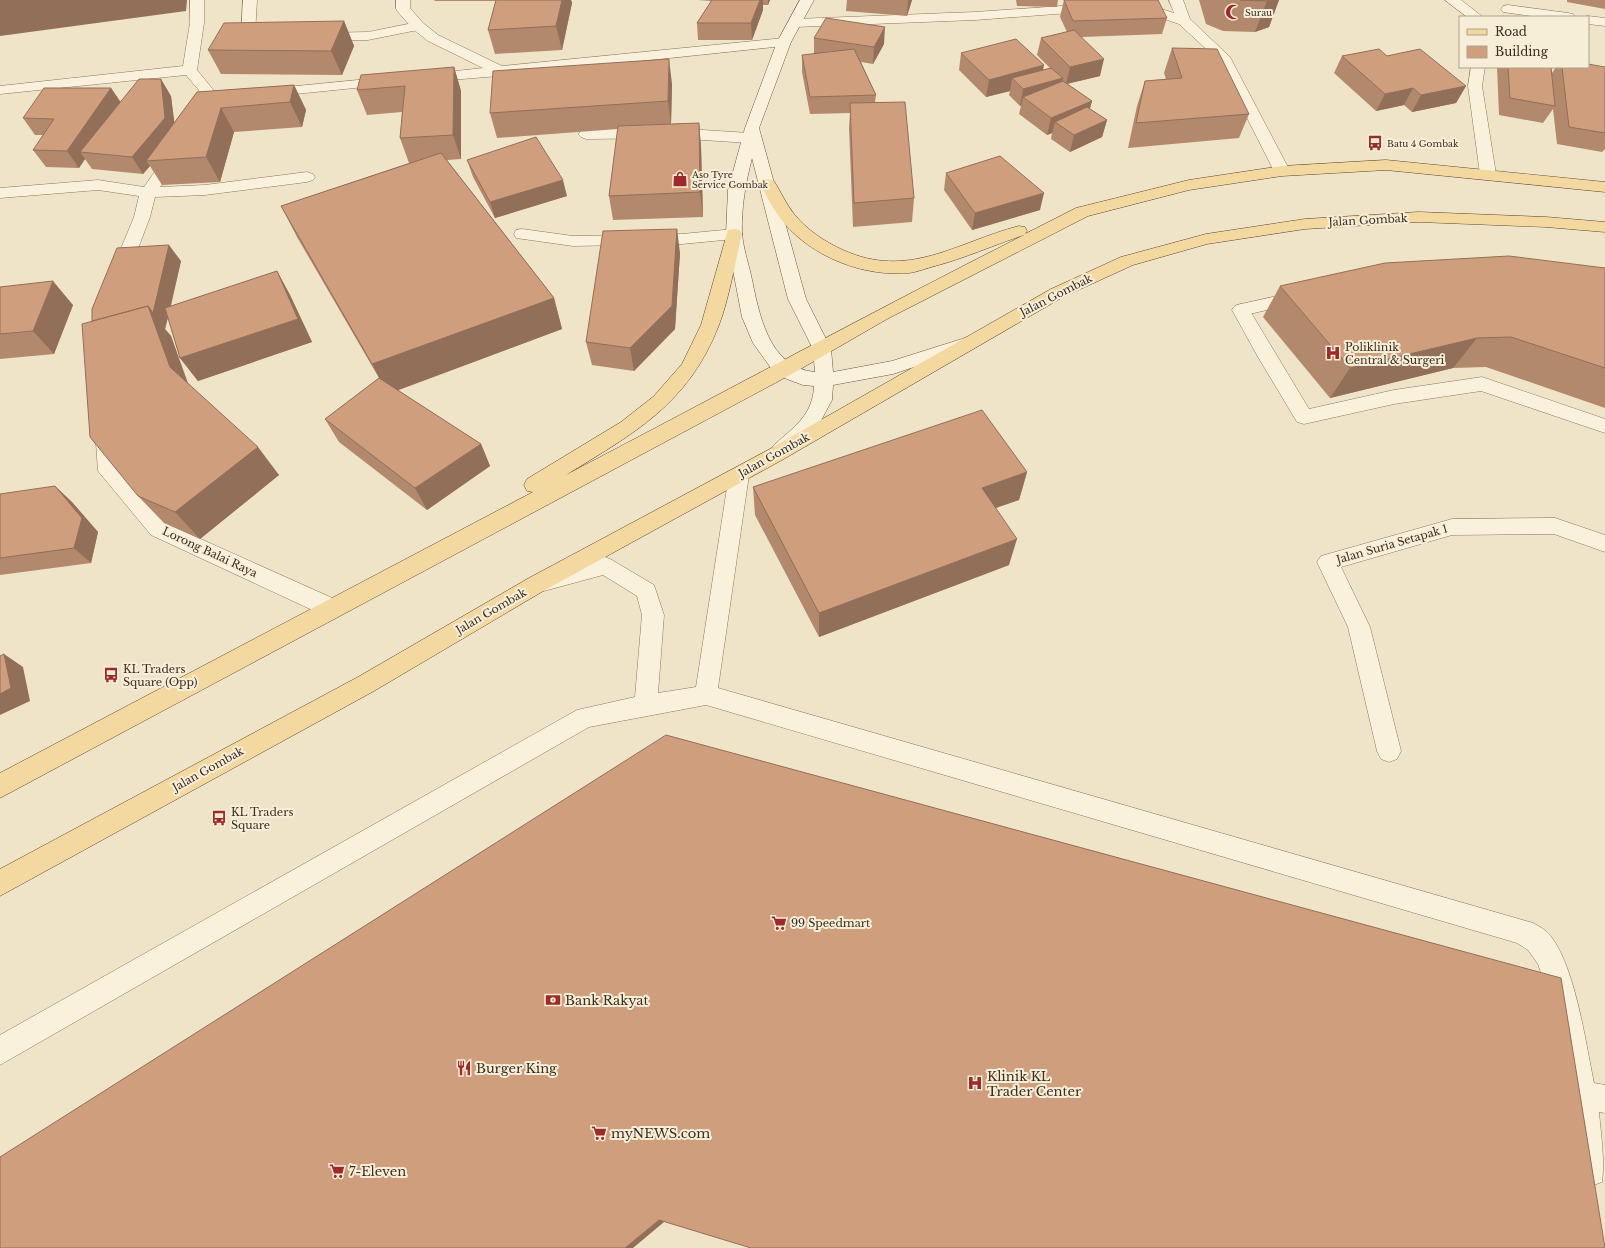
<svg xmlns="http://www.w3.org/2000/svg" width="1605" height="1248" viewBox="0 0 1605 1248" font-family="'Libre Baskerville',serif">
<style>
.lines{fill:none;stroke-linecap:round;stroke-linejoin:round}
.lane-casing{stroke:#8d765c;stroke-width:1}
.street-casing{stroke:#8d765c;stroke-width:1}
.secondary-casing{stroke:#6f573f;stroke-width:1}
.primary-casing{stroke:#5b4430;stroke-width:1}
.lane{fill:#faf1dc;fill-rule:evenodd}
.street{fill:#faf1dc;fill-rule:evenodd}
.secondary{fill:#faf1dc;fill-rule:evenodd}
.primary{fill:#f3d9a0;fill-rule:evenodd}
.wall{fill:#b2896c}
.shaded-wall{fill:#916f58}
.building{fill:#cf9f7d;stroke:#916f58}
.labels{text-anchor:middle;dominant-baseline:central;stroke-width:4;stroke-linejoin:round;paint-order:stroke}
.far-poi-label{font-size:9px;fill:#3d2e20;stroke:#f7eed8;text-anchor:start}
.street-label{font-size:11px;fill:#3d2e20;stroke:#f7eed8}
.poi-label{font-size:11px;fill:#3d2e20;stroke:#f7eed8;text-anchor:start}
.near-poi-label{font-size:13px;fill:#3d2e20;stroke:#f7eed8;text-anchor:start}
</style>
<rect width="100%" height="100%" fill="#f0e4c8"/>
<g class="lines">
<g class="lane-casing">
<path id="lane" d="M 190,0 L 204,0 L 204,23 L 197,70 L 220,98 L 218,101 L 208,101 L 186,75 L 0,94 L 0,86 L 183,66 L 190,23 Z
M 243,0 L 257,0 L 255,34 L 267,35 L 269,38 L 267,41 L 243,41 L 241,38 Z
M 1445,0 L 1461,0 L 1483,17 L 1467,17 Z
M 1508,5 L 1568,13 L 1573,14 L 1575,17 L 1538,17 L 1503,12 L 1501,9 L 1503,6 Z
M 1588,16 L 1605,18 L 1605,26 L 1588,24 L 1588,17 L 1584,17 Z
M 418,22 L 423,23 L 425,26 L 423,29 L 368,40 L 320,41 L 315,40 L 313,37 L 315,34 L 320,33 L 368,32 Z
M 1471,67 L 1485,67 L 1482,86 L 1496,174 L 1494,177 L 1482,177 L 1480,174 L 1468,86 Z
M 672,128 L 749,133 L 754,135 L 757,138 L 754,141 L 749,143 L 672,138 L 586,139 L 581,137 L 578,134 L 581,131 L 586,129 Z
M 522,229 L 573,236 L 682,234 L 734,229 L 740,230 L 742,234 L 740,238 L 734,239 L 682,244 L 573,246 L 516,238 L 514,234 L 516,230 Z
M 1241,304 L 1247,306 L 1309,409 L 1394,390 L 1482,377 L 1605,419 L 1605,433 L 1481,391 L 1394,404 L 1304,424 L 1297,422 L 1258,357 L 1232,310 L 1235,306 Z
M 739,467 L 746,470 L 749,475 L 718,688 L 1533,923 C 1537,925 1542,928 1546,931 C 1574,957 1586,1045 1594,1083 L 1605,1085 L 1605,1113 L 1599,1112 C 1601,1134 1605,1161 1602,1182 L 1591,1186 L 1580,1182 L 1576,1171 L 1568,1095 L 1549,996 L 1538,964 L 1528,950 L 1517,943 L 706,705 L 589,727 L 0,1065 L 0,1035 L 577,710 L 635,697 L 642,615 L 637,596 L 603,575 L 544,591 L 536,588 L 533,582 L 536,576 L 605,557 L 612,560 L 654,585 L 664,615 L 658,693 L 696,687 L 729,475 L 732,470 Z"/>
</g>
<g class="street-casing">
<path id="street" d="M 396,0 L 410,0 L 410,8 L 423,23 L 438,35 L 502,66 L 784,38 L 789,39 L 791,42 L 789,45 L 784,46 L 499,76 L 425,82 L 420,81 L 418,78 L 420,75 L 483,68 L 428,41 L 413,29 L 398,12 L 396,9 Z
M 1169,0 L 1183,0 L 1190,19 L 1230,57 L 1290,171 L 1288,174 L 1276,174 L 1274,171 L 1217,59 L 1179,24 L 1132,8 L 1130,5 L 1132,2 L 1137,1 L 1174,13 Z
M 1091,4 L 1096,5 L 1098,8 L 1096,11 L 975,20 L 795,27 L 790,26 L 788,23 L 790,20 L 795,19 L 975,12 Z
M 389,77 L 394,78 L 396,81 L 394,84 L 266,97 L 261,96 L 259,93 L 261,90 L 266,89 Z
M 175,148 L 180,150 L 183,153 L 160,187 L 205,185 L 307,172 L 313,174 L 315,177 L 313,180 L 307,182 L 205,195 L 155,197 L 150,217 L 128,275 L 125,279 L 119,281 L 113,279 L 110,275 L 134,217 L 139,196 L 98,190 L 0,198 L 0,188 L 98,180 L 144,187 L 170,150 Z
M 1300,291 L 1306,293 L 1309,297 L 1306,301 L 1241,316 L 1235,314 L 1232,310 L 1235,306 L 1241,304 Z
M 105,422 L 112,424 L 115,429 L 118,469 L 165,523 L 339,601 L 342,608 L 339,615 L 331,617 L 323,615 L 151,535 L 98,471 L 95,429 L 98,424 Z
M 1555,518 L 1605,535 L 1605,552 L 1554,534 L 1452,535 L 1341,567 L 1370,627 L 1401,751 L 1397,759 L 1389,762 L 1381,759 L 1377,751 L 1348,627 L 1317,562 L 1321,556 L 1452,519 Z"/>
</g>
<g class="secondary-casing">
<path id="secondary" d="M 800,0 L 814,0 L 791,42 L 759,128 L 806,299 L 831,349 L 833,372 L 892,361 L 968,337 L 974,339 L 977,343 L 974,347 L 893,374 L 833,385 L 832,400 L 816,430 L 788,455 L 781,457 L 774,455 L 771,450 L 774,445 C 794,427 813,415 814,386 L 803,385 L 776,375 L 753,343 L 742,317 L 726,234 L 728,190 L 745,128 L 777,42 ZM 752,158 L 788,299 L 813,349 L 815,372 C 768,368 759,313 751,275 C 748,262 743,247 742,233 C 741,207 746,182 752,158 Z"/>
</g>
<g class="primary-casing">
<path id="primary" d="M 1386,160 L 1605,182 L 1605,192 L 1386,170 L 1282,176 L 1189,190 L 1088,216 L 887,319 L 790,375 L 0,798 L 0,773 L 533,492 L 527,491 L 524,485 L 527,479 L 621,422 L 654,396 L 682,364 L 701,325 L 728,230 L 734,229 L 740,230 L 742,234 C 735,262 729,299 719,325 C 688,405 634,433 566,475 C 719,395 870,313 1024,235 C 994,245 965,258 935,266 C 927,268 917,272 909,273 C 863,277 813,257 784,223 C 774,211 767,197 760,184 L 762,181 L 768,179 L 774,181 C 781,192 786,204 794,214 C 807,230 825,242 843,250 C 909,280 957,242 1019,226 L 1025,227 L 1027,231 L 1025,234 L 1076,208 L 1189,180 L 1282,166 Z
M 1419,212 L 1546,217 L 1605,222 L 1605,232 L 1546,227 L 1419,222 L 1305,229 L 1207,244 L 1133,265 L 1063,297 L 782,460 L 545,590 L 374,691 L 0,896 L 0,869 L 358,677 L 529,578 L 768,450 L 1051,289 L 1121,257 L 1206,234 L 1305,219 Z"/>
</g>
<use href="#lane" class="lane"/>
<use href="#street" class="street"/>
<use href="#secondary" class="secondary"/>
<use href="#primary" class="primary"/>
</g>
<path class="wall" d="M 434,0 L 571,0 L 572,3 L 562,50 L 495,54 L 488,30 L 496,1 L 435,1 Z
M 698,0 L 770,0 L 768,5 L 763,5 L 763,10 L 752,40 L 698,40 L 697,23 L 711,1 Z
M 847,0 L 912,0 L 907,16 L 846,11 Z
M 1016,0 L 1058,0 L 1057,7 L 1017,6 Z
M 1064,0 L 1167,18 L 1162,34 L 1082,37 L 1100,76 L 1067,84 L 1092,101 L 1090,109 L 1107,120 L 1102,137 L 1070,152 L 1051,139 L 1052,133 L 1047,135 L 1019,114 L 1021,106 L 1020,106 L 1009,95 L 1010,91 L 986,97 L 959,70 L 961,53 L 1043,70 L 1050,68 L 1037,55 L 1041,38 L 1067,32 L 1060,17 Z
M 1199,0 L 1279,0 L 1269,27 L 1255,32 L 1223,31 L 1206,24 Z
M 1567,0 L 1605,0 L 1605,9 L 1567,2 Z
M 344,21 L 354,46 L 342,75 L 221,74 L 208,50 Z
M 814,38 L 884,44 L 873,64 L 861,62 L 876,95 L 875,102 L 914,198 L 912,222 L 853,227 L 849,128 L 850,113 L 810,114 L 802,72 L 802,55 L 814,54 Z
M 1172,48 L 1249,114 L 1239,138 L 1128,148 L 1137,106 L 1145,81 L 1166,79 L 1164,73 Z
M 1342,56 L 1387,56 L 1466,86 L 1456,103 L 1412,112 L 1404,105 L 1376,111 L 1334,73 Z
M 454,67 L 461,91 L 461,159 L 447,160 L 554,298 L 562,329 L 397,390 L 481,444 L 490,466 L 427,510 L 339,442 L 325,419 L 379,378 L 297,237 L 281,206 L 409,163 L 400,138 L 402,112 L 367,115 L 357,90 Z
M 1497,67 L 1551,67 L 1552,73 L 1556,67 L 1605,67 L 1605,149 L 1602,152 L 1557,144 L 1553,109 L 1543,123 L 1499,115 Z
M 672,84 L 671,124 L 699,123 L 701,147 L 703,217 L 613,220 L 609,196 L 618,129 L 497,138 L 490,113 Z
M 294,85 L 306,110 L 302,127 L 234,132 L 220,182 L 162,185 L 150,166 L 143,174 L 92,169 L 85,159 L 79,168 L 46,167 L 33,150 L 43,135 L 35,135 L 23,118 L 111,88 L 120,102 L 171,96 L 174,123 L 197,92 Z
M 467,160 L 567,196 L 495,218 L 473,177 Z
M 946,173 L 1040,210 L 972,230 L 944,190 Z
M 680,253 L 675,329 L 634,371 L 592,365 L 586,342 Z
M 181,261 L 171,306 L 277,271 L 290,295 L 312,342 L 198,381 L 180,358 L 168,318 L 165,329 L 171,336 L 188,383 L 279,475 L 200,539 L 164,523 L 138,496 L 92,321 Z
M 1605,268 L 1605,408 L 1486,367 L 1453,368 L 1330,398 L 1263,317 L 1280,286 Z
M 0,287 L 73,305 L 54,354 L 0,359 Z
M 1027,472 L 1019,500 L 996,508 L 1009,565 L 819,637 L 755,515 L 753,487 Z
M 0,494 L 71,501 L 98,532 L 91,563 L 0,575 Z"/>
<path class="shaded-wall" d="M 0,0 L 187,0 L 186,11 L 0,36 Z
M 562,0 L 571,0 L 572,3 L 562,50 L 556,26 Z
M 760,0 L 763,0 L 763,10 L 752,40 L 751,23 Z
M 768,0 L 770,0 L 768,5 Z
M 908,0 L 912,0 L 907,16 Z
M 1270,0 L 1279,0 L 1269,27 L 1255,32 L 1267,1 Z
M 344,21 L 354,46 L 342,75 L 331,51 Z
M 885,27 L 884,44 L 873,64 L 874,47 Z
M 669,59 L 672,84 L 671,125 L 668,101 Z
M 1104,59 L 1100,76 L 1066,84 L 1070,67 Z
M 1044,65 L 1041,82 L 1012,78 L 1010,91 L 986,97 L 989,80 Z
M 454,67 L 461,91 L 461,159 L 453,135 Z
M 1063,78 L 1059,95 L 1023,97 L 1021,106 L 1020,106 L 1023,89 Z
M 161,79 L 171,96 L 176,135 L 146,161 L 150,166 L 143,174 L 132,157 Z
M 294,85 L 306,110 L 302,127 L 290,102 Z
M 1466,86 L 1456,103 L 1412,112 L 1421,95 Z
M 111,88 L 122,104 L 80,152 L 85,159 L 79,168 L 67,151 Z
M 1413,88 L 1404,105 L 1376,111 L 1385,94 Z
M 1092,101 L 1087,118 L 1055,122 L 1052,133 L 1047,135 L 1051,118 Z
M 221,108 L 234,132 L 220,182 L 206,157 Z
M 1107,120 L 1102,137 L 1070,152 L 1074,135 Z
M 699,123 L 701,147 L 703,217 L 700,192 Z
M 563,180 L 567,196 L 495,218 L 490,202 Z
M 1044,193 L 1040,210 L 972,230 L 975,213 Z
M 677,229 L 680,253 L 675,329 L 634,371 L 630,348 Z
M 169,245 L 181,261 L 165,329 L 171,336 L 192,396 L 170,367 L 148,306 Z
M 277,271 L 290,295 L 312,342 L 198,381 L 180,358 Z
M 53,281 L 73,305 L 54,354 L 33,331 Z
M 554,298 L 562,329 L 388,394 L 372,364 Z
M 1477,338 L 1453,368 L 1330,398 L 1350,368 Z
M 481,444 L 490,466 L 427,510 L 415,488 Z
M 258,447 L 279,475 L 200,539 L 175,512 Z
M 1027,472 L 1019,500 L 975,515 L 982,488 Z
M 55,486 L 71,501 L 98,532 L 91,563 L 74,548 Z
M 1017,539 L 1009,565 L 819,637 L 819,613 Z
M 4,654 L 23,667 L 30,701 L 0,715 L 0,694 Z
M 670,1217 L 633,1248 L 625,1248 L 659,1220 Z"/>
<path class="building" d="M 496,0 L 562,0 L 556,26 L 488,30 Z
M 712,0 L 760,0 L 751,23 L 697,23 Z
M 1064,0 L 1158,0 L 1167,18 L 1073,21 Z
M 1240,0 L 1270,0 L 1267,1 Z
M 826,18 L 885,27 L 874,47 L 814,38 Z
M 344,21 L 331,51 L 208,50 L 224,23 Z
M 1074,30 L 1104,59 L 1070,67 L 1041,38 Z
M 1016,39 L 1044,65 L 989,80 L 961,53 Z
M 1172,48 L 1217,49 L 1249,114 L 1136,123 L 1145,81 L 1182,78 Z
M 854,49 L 876,95 L 810,97 L 802,55 Z
M 1379,49 L 1387,56 L 1420,49 L 1466,86 L 1421,95 L 1413,88 L 1385,94 L 1342,56 Z
M 669,59 L 668,101 L 490,113 L 493,71 Z
M 1588,64 L 1605,67 L 1605,133 L 1569,127 L 1562,67 L 1588,67 Z
M 454,67 L 453,135 L 400,138 L 405,86 L 357,90 L 361,75 Z
M 1508,67 L 1551,67 L 1555,106 L 1510,98 Z
M 1051,68 L 1063,78 L 1023,89 L 1012,78 Z
M 139,79 L 161,79 L 165,118 L 132,157 L 80,152 Z
M 1063,81 L 1092,101 L 1051,118 L 1023,97 Z
M 294,85 L 290,102 L 221,108 L 206,157 L 146,161 L 197,92 Z
M 44,88 L 111,88 L 67,151 L 33,150 L 54,119 L 23,118 Z
M 905,102 L 914,198 L 854,203 L 850,103 Z
M 1087,107 L 1107,120 L 1074,135 L 1055,122 Z
M 699,123 L 700,192 L 609,196 L 618,126 Z
M 536,137 L 563,180 L 490,202 L 467,160 Z
M 441,153 L 554,298 L 372,364 L 281,206 Z
M 1000,156 L 1044,193 L 975,213 L 946,173 Z
M 677,229 L 672,306 L 630,348 L 586,342 L 603,231 Z
M 169,245 L 153,313 L 148,306 L 92,321 L 92,309 L 117,248 Z
M 1509,256 L 1605,268 L 1605,368 L 1511,337 L 1477,338 L 1350,368 L 1280,286 L 1385,263 Z
M 277,271 L 298,319 L 180,358 L 165,308 Z
M 53,281 L 33,331 L 0,334 L 0,287 Z
M 148,306 L 170,367 L 258,447 L 175,512 L 138,496 L 90,437 L 82,324 Z
M 379,378 L 481,444 L 415,488 L 325,419 Z
M 982,410 L 1027,472 L 982,488 L 1017,539 L 819,613 L 753,487 Z
M 55,486 L 82,518 L 74,548 L 0,558 L 0,494 Z
M 4,654 L 11,688 L 0,694 L 0,656 Z
M 666,735 L 1561,978 L 1605,1248 L 751,1248 L 659,1220 L 625,1248 L 0,1248 L 0,1157 Z"/>
<defs>
<g id="mosque-bare" transform="scale(1.2)"><path d="M3.5-4.9A6 6 0 1 0 3.5 4.9A5 5 0 1 1 3.5-4.9Z" fill="#9e2a2b" stroke="#f7eed8" stroke-width="2.5" paint-order="stroke"/></g>
<g id="bus-bare" transform="scale(1.2)"><path d="M-5-6H5V4H4V6H2V4H-2V6H-4V4H-5ZM-3.5-4V0h7V-4ZM-3.5 1.2v1.5H-2V1.2ZM2 1.2v1.5H3.5V1.2Z" fill="#9e2a2b" stroke="#f7eed8" stroke-width="2.5" paint-order="stroke"/></g>
<g id="shop-bare" transform="scale(1.2)"><path d="M-5-2.5h2.3a2.7 3.5 0 0 1 5.4 0H5L5.5 6h-11ZM-1.5-2.5h3a1.5 2.3 0 0 0-3 0Z" fill="#9e2a2b" stroke="#f7eed8" stroke-width="2.5" paint-order="stroke"/></g>
<g id="hospital-bare" transform="scale(1.2)"><path d="M-5-5h3v3.5h4V-5h3V5h-3V1.5h-4V5h-3Z" fill="#9e2a2b" stroke="#f7eed8" stroke-width="2.5" paint-order="stroke"/></g>
<g id="supermarket-bare" transform="scale(1.2)"><path d="M-6-5.5h2.5l.6 2H6L4.5 2H-2.5L-4.4-4H-6ZM-1.5 3.2a1.3 1.3 0 1 0 .1 0ZM3 3.2a1.3 1.3 0 1 0 .1 0Z" fill="#9e2a2b" stroke="#f7eed8" stroke-width="2.5" paint-order="stroke"/></g>
<g id="bank-bare" transform="scale(1.2)"><path d="M-6-4H6V4H-6ZM0-2.3a2.3 2.3 0 1 0 0 4.6a2.3 2.3 0 1 0 0-4.6Z" fill="#9e2a2b" stroke="#f7eed8" stroke-width="2.5" paint-order="stroke"/></g>
<g id="restaurant-bare" transform="scale(1.2)"><path d="M-5-6h1v4h1v-4h1v4h1v-4h1v5L-1.5 .5V6h-2V.5L-5-1ZM5-6V6H3V1.5H1.5Q1.5-4 5-6Z" fill="#9e2a2b" stroke="#f7eed8" stroke-width="2.5" paint-order="stroke"/></g>
</defs>
<g fill-rule="evenodd">
<use href="#mosque-bare" x="1233" y="12"/>
<use href="#bus-bare" x="1375" y="143"/>
<use href="#shop-bare" x="680" y="179"/>
<use href="#hospital-bare" x="1333" y="353"/>
<use href="#bus-bare" x="111" y="675"/>
<use href="#bus-bare" x="219" y="818"/>
<use href="#supermarket-bare" x="779" y="923"/>
<use href="#bank-bare" x="553" y="1000"/>
<use href="#restaurant-bare" x="464" y="1068"/>
<use href="#hospital-bare" x="975" y="1083"/>
<use href="#supermarket-bare" x="599" y="1133"/>
<use href="#supermarket-bare" x="337" y="1171"/>
</g>
<g class="labels">
<g class="far-poi-label">
<text x="1245" y="12">Surau</text>
<text x="1387" y="143">Batu 4 Gombak</text>
<text x="692" y="174">Aso Tyre<tspan x="692" dy="10">Service Gombak</tspan></text>
</g>
<g class="street-label">
<text transform="translate(1368 220) rotate(-3)">Jalan Gombak</text>
<text transform="translate(1056 295) rotate(-27)">Jalan Gombak</text>
<text transform="translate(774 455) rotate(-29)">Jalan Gombak</text>
<text transform="translate(1392 544) rotate(-16)">Jalan Suria Setapak 1</text>
<text transform="translate(210 552) rotate(25)">Lorong Balai Raya</text>
<text transform="translate(491 611) rotate(-30)">Jalan Gombak</text>
<text transform="translate(208 769) rotate(-29)">Jalan Gombak</text>
</g>
<g class="poi-label">
<text x="1345" y="347">Poliklinik<tspan x="1345" dy="13">Central &amp; Surgeri</tspan></text>
<text x="123" y="669">KL Traders<tspan x="123" dy="13">Square (Opp)</tspan></text>
<text x="231" y="812">KL Traders<tspan x="231" dy="13">Square</tspan></text>
<text x="791" y="923">99 Speedmart</text>
</g>
<g class="near-poi-label">
<text x="565" y="1000">Bank Rakyat</text>
<text x="476" y="1068">Burger King</text>
<text x="987" y="1076">Klinik KL<tspan x="987" dy="15">Trader Center</tspan></text>
<text x="611" y="1133">myNEWS.com</text>
<text x="349" y="1171">7-Eleven</text>
</g>
</g>
<rect x="1459" y="16" width="130" height="52" fill="#f7eed8" stroke="#ada18e"/>
<rect x="1467" y="29" width="20" height="6" fill="#f3d9a0" stroke="#ada18e"/>
<text x="1495" y="36" font-size="12" fill="#3d2e20">Road</text>
<rect x="1467" y="46" width="20" height="12" fill="#cf9f7d" stroke="#ada18e"/>
<text x="1495" y="56" font-size="12" fill="#3d2e20">Building</text>
</svg>
